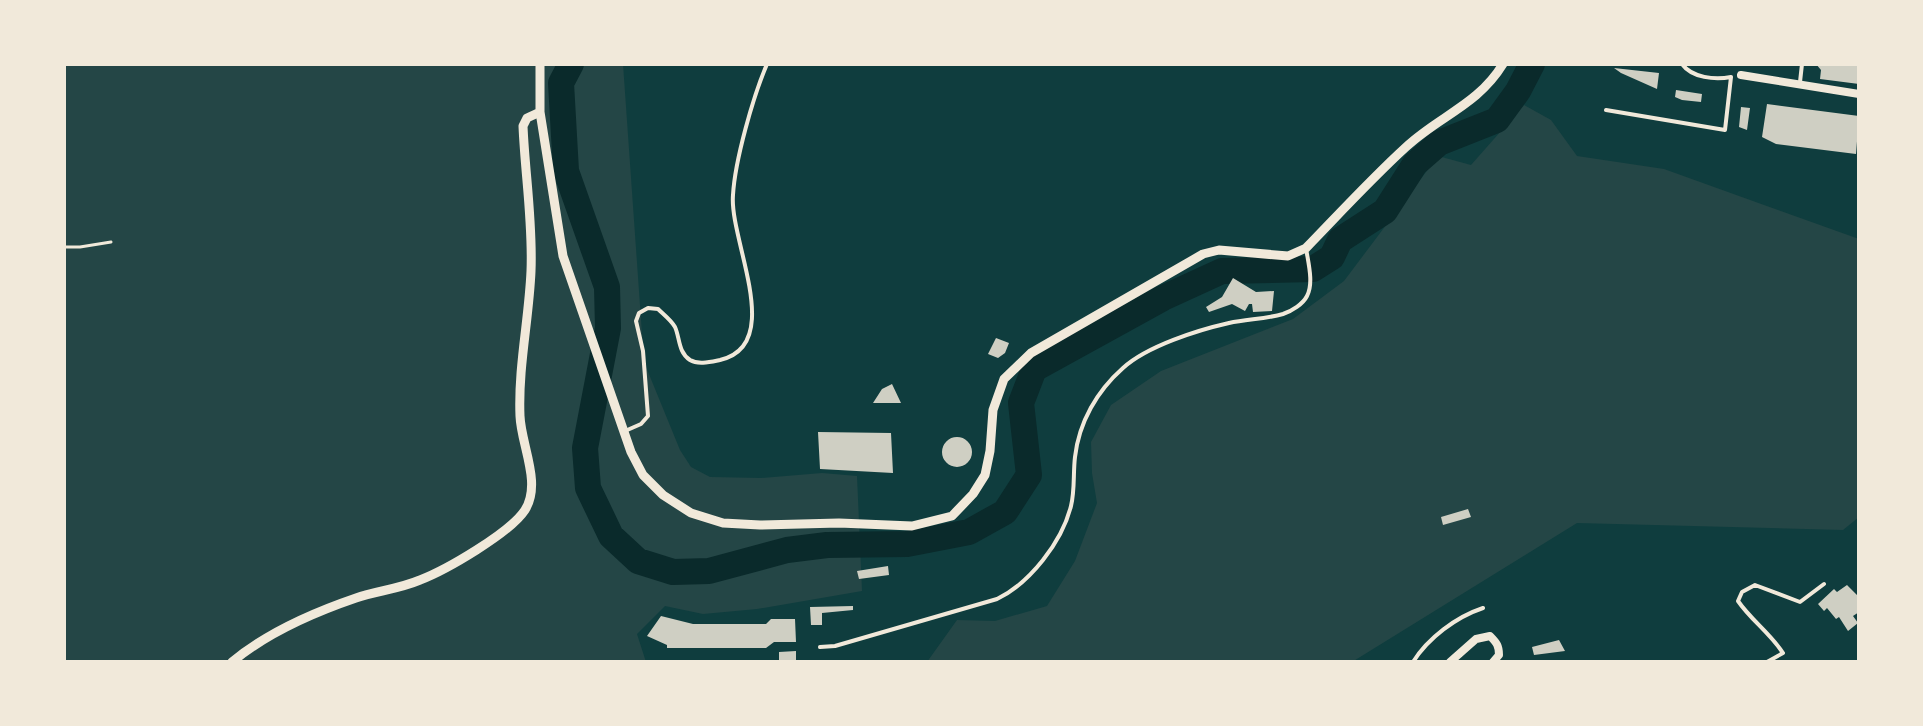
<svg xmlns="http://www.w3.org/2000/svg" width="1923" height="726" viewBox="0 0 1923 726" font-family="'IBM Plex Sans',sans-serif">
<style>
.green{fill:#244646}
.lines{fill:none;stroke-linecap:round;stroke-linejoin:round}
.river{stroke:#0a2a2b;stroke-width:26}
.building{fill:#cfcfc3}
.path{stroke:#f1e9da;stroke-width:3}
.service{stroke:#f1e9da;stroke-width:4}
.minor{stroke:#f1e9da;stroke-width:8}
.tertiary{stroke:#f1e9da;stroke-width:9}
</style>
<rect width="100%" height="100%" fill="#0f3d3e"/>
<path class="green" d="M 64,64 L 623,64 L 644,362 L 680,450 L 691,467 L 710,477 L 761,478 L 822,473 L 857,476 L 862,591 L 757,609 L 703,614 L 665,606 L 637,634 L 646,662 L 64,662 Z
M 1524,105 L 1551,120 L 1577,156 L 1664,169 L 1859,239 L 1859,517 L 1843,530 L 1577,523 L 1352,662 L 927,662 L 957,620 L 995,621 L 1047,606 L 1075,561 L 1097,503 L 1092,473 L 1091,442 L 1111,405 L 1161,371 L 1293,319 L 1344,281 L 1438,156 L 1471,165 Z"/>
<g class="lines">
<path class="river" d="M 571,64 L 561,83 L 566,171 L 607,287 L 608,328 L 585,448 L 588,488 L 611,536 L 638,561 L 673,572 L 709,571 L 787,550 L 827,545 L 907,544 L 969,532 L 1005,512 L 1029,475 L 1021,403 L 1034,369 L 1163,298 L 1222,271 L 1313,269 L 1332,257 L 1340,240 L 1385,211 L 1415,164 L 1439,143 L 1497,120 L 1518,91 L 1532,64"/>
</g>
<path class="building" d="M 1816,64 L 1859,64 L 1859,84 L 1820,79 L 1821,70 Z
M 1614,68 L 1659,73 L 1657,89 L 1621,73 Z
M 1676,90 L 1702,94 L 1701,102 L 1682,100 L 1675,97 Z
M 1767,104 L 1859,116 L 1856,154 L 1776,144 L 1762,137 Z
M 1741,107 L 1750,108 L 1747,130 L 1739,127 Z
M 1233,278 L 1256,292 L 1274,291 L 1272,311 L 1253,312 L 1252,304 L 1249,304 L 1245,311 L 1232,304 L 1209,312 L 1206,307 L 1222,297 Z
M 996,338 L 1009,343 L 1005,353 L 998,358 L 988,354 Z
M 892,384 L 901,403 L 873,403 L 882,389 Z
M 818,432 L 891,433 L 893,473 L 820,469 Z
M942 452a15 15 0 1 1 30 0a15 15 0 1 1-30 0Z
M 1468,509 L 1471,517 L 1443,525 L 1441,517 Z
M 888,566 L 889,575 L 859,579 L 857,571 Z
M 1847,585 L 1859,597 L 1859,612 L 1853,616 L 1858,623 L 1848,631 L 1839,617 L 1836,619 L 1827,608 L 1824,611 L 1818,604 L 1834,589 L 1837,592 Z
M 853,606 L 853,610 L 822,613 L 822,625 L 811,625 L 810,607 Z
M 661,616 L 693,624 L 766,624 L 771,619 L 795,619 L 796,642 L 774,642 L 766,648 L 667,648 L 667,645 L 647,636 Z
M 1559,640 L 1565,651 L 1534,655 L 1532,647 Z
M 796,651 L 796,662 L 779,662 L 779,652 Z"/>
<g class="lines">
<path class="path" d="M 64,247 L 80,247 L 111,242"/>
<path class="service" d="M 1682,64 C 1692,78 1715,80 1731,77
M 1800,82 L 1802,64
M 1606,110 L 1725,130 L 1731,77
M 625,431 L 641,424 L 648,416 L 643,351 L 636,321 L 639,313 L 648,308 L 658,309 C 663,314 671,320 675,327 C 680,338 678,352 690,360 C 698,365 710,362 720,360 C 786,345 729,240 733,195 C 735,160 753,97 767,64
M 820,647 L 835,646 L 997,599 C 1030,583 1062,542 1071,506 C 1075,490 1073,473 1075,457 C 1079,422 1097,391 1123,368 C 1147,346 1198,330 1229,323 C 1247,319 1266,319 1283,314 C 1292,311 1303,304 1307,296 C 1314,283 1308,262 1306,248
M 1413,662 C 1428,638 1456,617 1483,608
M 1767,662 L 1783,653 C 1770,633 1751,620 1738,601 L 1742,592 L 1755,585 L 1800,602 L 1824,584"/>
<path class="minor" d="M 1741,75 L 1859,94
M 1450,662 L 1476,639 L 1490,636 C 1497,643 1499,646 1499,655 L 1493,662"/>
<path class="tertiary" d="M 540,64 L 540,112 L 563,256 L 631,452 L 643,475 L 663,495 L 691,513 L 723,523 L 760,525 L 839,523 L 912,526 L 952,516 L 973,494 L 985,475 L 990,451 L 993,410 L 1004,379 L 1031,353 L 1203,254 L 1219,250 L 1288,256 L 1306,248 C 1339,214 1371,179 1406,147 C 1439,116 1478,105 1503,64
M 232,662 C 268,632 312,613 356,598 C 376,591 399,589 420,580 C 446,570 510,533 525,510 C 542,483 521,445 520,416 C 518,367 529,319 531,271 C 533,222 525,174 523,126 L 527,118 L 540,112"/>
</g>
<rect width="1923" height="726" fill="none" stroke="#f1e9da" stroke-width="132"/>
</svg>
